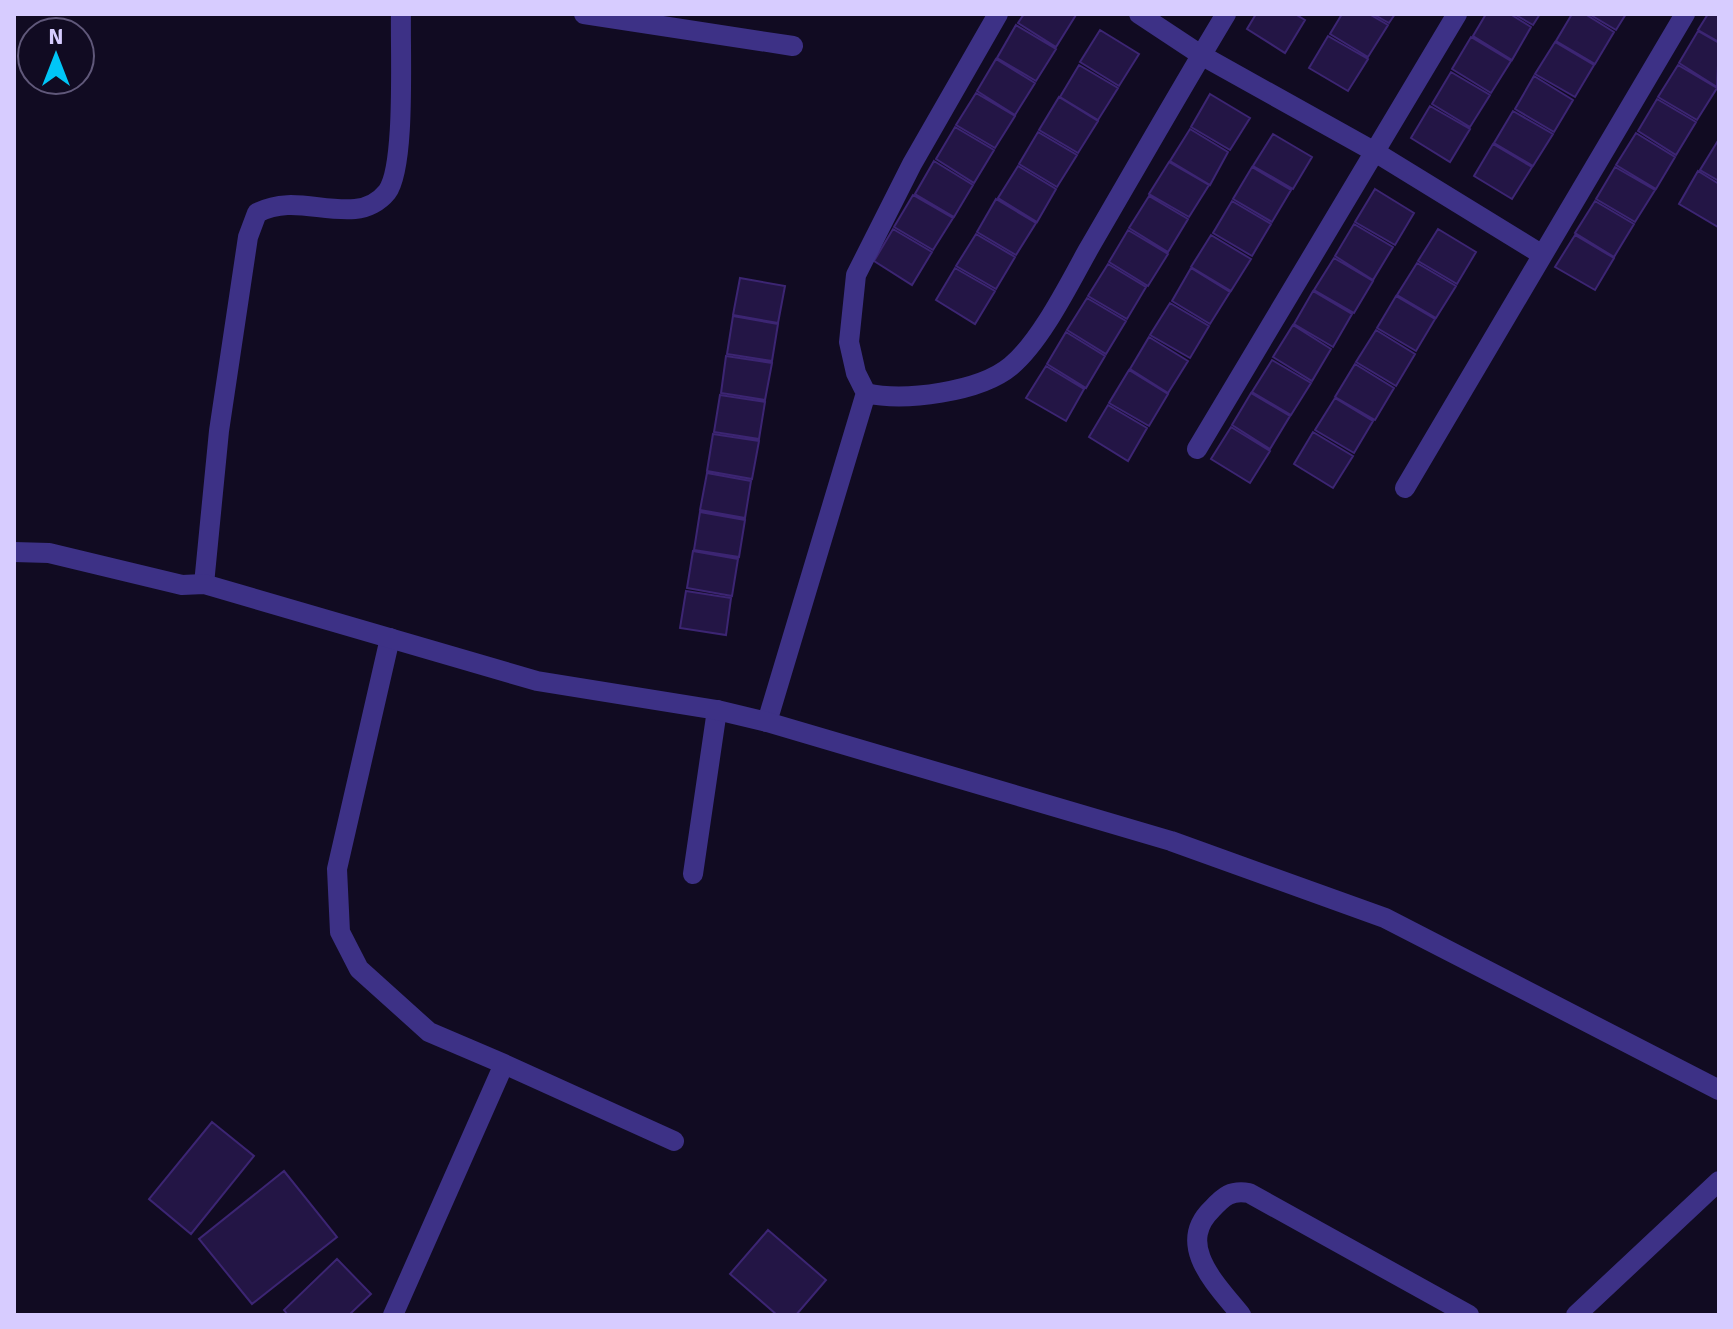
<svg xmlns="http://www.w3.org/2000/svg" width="1733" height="1329" viewBox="0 0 1733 1329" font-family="Signika,sans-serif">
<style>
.building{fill:#231545;stroke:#3c2573;stroke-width:2}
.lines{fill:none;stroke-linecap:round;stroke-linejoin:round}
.minor{stroke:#3d3186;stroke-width:20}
.tertiary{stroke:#3d3186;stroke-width:20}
</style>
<rect width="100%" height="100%" fill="#110b22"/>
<path class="building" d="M 1024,14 L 1074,14 L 1076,15 L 1056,47 L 1018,23 Z
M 1256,14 L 1295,14 L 1305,20 L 1285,53 L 1247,29 Z
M 1342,14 L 1369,14 L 1388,25 L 1368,57 L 1330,34 Z
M 1373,14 L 1395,14 L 1389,23 Z
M 1486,14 L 1510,14 L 1531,27 L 1512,60 L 1473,36 Z
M 1514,14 L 1540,14 L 1533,25 Z
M 1572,14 L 1585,14 L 1614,32 L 1595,64 L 1556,41 Z
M 1589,14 L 1626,14 L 1616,30 Z
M 1708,14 L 1719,14 L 1719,42 L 1698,30 Z
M 1016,25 L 1056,49 L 1036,81 L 997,58 Z
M 1100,30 L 1139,54 L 1119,86 L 1080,62 Z
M 1698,31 L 1719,43 L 1717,87 L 1679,63 Z
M 1328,36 L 1368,59 L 1348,91 L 1309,68 Z
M 1471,37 L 1511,61 L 1491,93 L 1452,69 Z
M 1555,42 L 1594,65 L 1575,97 L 1535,74 Z
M 996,59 L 1035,83 L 1015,115 L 977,91 Z
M 1079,65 L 1118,88 L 1098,120 L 1060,97 Z
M 1678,65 L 1717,88 L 1697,120 L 1658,97 Z
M 1451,72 L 1490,95 L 1470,127 L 1432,104 Z
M 1534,76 L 1573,100 L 1554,132 L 1515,109 Z
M 976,93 L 1015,116 L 995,148 L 956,125 Z
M 1210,94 L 1250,118 L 1230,150 L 1191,127 Z
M 1059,97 L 1098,121 L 1078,153 L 1039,130 Z
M 1657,99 L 1696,122 L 1676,155 L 1638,131 Z
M 1430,106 L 1470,129 L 1450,162 L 1411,138 Z
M 1513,111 L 1553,134 L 1533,166 L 1494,143 Z
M 955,127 L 994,150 L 974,183 L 936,159 Z
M 1190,129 L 1228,152 L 1210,185 L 1170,161 Z
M 1038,132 L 1077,155 L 1057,187 L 1019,164 Z
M 1636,133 L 1675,157 L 1656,189 L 1616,165 Z
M 1273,134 L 1312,157 L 1293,189 L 1253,166 Z
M 1719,139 L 1719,181 L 1700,170 Z
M 1493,144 L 1532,167 L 1512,199 L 1474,176 Z
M 934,161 L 973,185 L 954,217 L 915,194 Z
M 1169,162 L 1209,185 L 1189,217 L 1149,194 Z
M 1018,166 L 1056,189 L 1037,222 L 998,198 Z
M 1252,167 L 1291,190 L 1272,222 L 1233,199 Z
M 1615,167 L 1655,190 L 1635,222 L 1596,199 Z
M 1698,171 L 1719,184 L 1718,227 L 1679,204 Z
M 1375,189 L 1414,213 L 1395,245 L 1355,222 Z
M 913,195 L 953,218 L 933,250 L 894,227 Z
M 1149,196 L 1188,219 L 1168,252 L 1129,228 Z
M 996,199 L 1036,223 L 1016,255 L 977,232 Z
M 1232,201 L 1271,224 L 1252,256 L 1213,233 Z
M 1595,201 L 1634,224 L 1614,257 L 1575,233 Z
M 1354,224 L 1393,247 L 1373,280 L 1335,256 Z
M 893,229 L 932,252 L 912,285 L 874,261 Z
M 1438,229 L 1476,252 L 1457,284 L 1418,261 Z
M 1128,230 L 1168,254 L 1148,286 L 1109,262 Z
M 976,234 L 1015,257 L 996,289 L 956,266 Z
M 1211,235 L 1251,259 L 1231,291 L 1191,267 Z
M 1575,235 L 1614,258 L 1595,290 L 1555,267 Z
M 1334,258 L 1373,281 L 1354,313 L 1314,290 Z
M 1417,263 L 1456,286 L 1436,318 L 1397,295 Z
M 1108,264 L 1146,287 L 1127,319 L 1088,296 Z
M 955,268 L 995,291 L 975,324 L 936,300 Z
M 1191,268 L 1230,292 L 1210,324 L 1172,301 Z
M 740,278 L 785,286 L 778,323 L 733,315 Z
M 1313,291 L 1352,314 L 1333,347 L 1294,324 Z
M 1396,296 L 1435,319 L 1416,351 L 1377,328 Z
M 1087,298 L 1126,321 L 1106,354 L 1067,330 Z
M 1170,303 L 1209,326 L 1190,358 L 1150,335 Z
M 733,316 L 778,324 L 772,361 L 727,354 Z
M 1293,325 L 1331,349 L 1312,381 L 1273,357 Z
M 1376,330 L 1415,354 L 1396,386 L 1356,362 Z
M 1066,332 L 1105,356 L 1086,388 L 1047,364 Z
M 1149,337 L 1188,361 L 1168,393 L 1130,369 Z
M 726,356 L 772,363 L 765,400 L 721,393 Z
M 1272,360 L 1311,383 L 1291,415 L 1252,392 Z
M 1355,364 L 1394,388 L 1375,420 L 1335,397 Z
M 1046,366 L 1084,389 L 1066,421 L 1026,398 Z
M 1129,370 L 1168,394 L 1149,426 L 1109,403 Z
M 1251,393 L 1290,416 L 1270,449 L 1232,425 Z
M 720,395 L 765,402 L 759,439 L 714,432 Z
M 1335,398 L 1373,421 L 1354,453 L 1315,430 Z
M 1108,405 L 1147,428 L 1128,461 L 1089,437 Z
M 1231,427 L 1270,451 L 1250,483 L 1211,459 Z
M 1313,432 L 1353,456 L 1333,488 L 1294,464 Z
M 713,434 L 759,441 L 752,479 L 707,471 Z
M 707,473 L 751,481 L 745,518 L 700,510 Z
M 700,512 L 745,520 L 739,557 L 694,550 Z
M 693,551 L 738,559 L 732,596 L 687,588 Z
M 686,591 L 731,598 L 726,635 L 680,628 Z
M 212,1122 L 254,1156 L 191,1234 L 149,1199 Z
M 284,1171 L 337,1237 L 252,1304 L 199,1239 Z
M 768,1230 L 826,1280 L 796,1315 L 777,1315 L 730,1274 Z
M 337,1259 L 371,1294 L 349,1315 L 288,1315 L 284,1310 Z"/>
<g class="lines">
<path class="minor" d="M 584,14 L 793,46
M 1139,14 L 1201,55 L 1375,152 L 1541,254
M 866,393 C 904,402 980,392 1011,366 C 1041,341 1069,284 1088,250 C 1134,171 1179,92 1226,14
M 1197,449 L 1457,14
M 1405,488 L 1685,14
M 204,584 L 219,431 L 248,237 L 257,213 C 290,196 320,212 355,209 C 367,208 379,202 387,192 C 406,167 400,50 401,14
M 390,638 L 337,869 L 340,932 L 359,969 L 429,1032 L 504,1064 L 393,1315
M 767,722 L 866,393 L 856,373 L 849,342 L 856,275 L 912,164 L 998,14
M 693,874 L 717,710
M 504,1064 L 674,1141
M 1241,1315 C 1216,1284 1175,1245 1212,1209 C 1224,1196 1231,1190 1249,1193 L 1469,1315
M 1576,1315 L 1719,1181"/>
<path class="tertiary" d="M 14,552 L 49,553 L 182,585 L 204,584 L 537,681 L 717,710 L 767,722 L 1171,841 L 1385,918 L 1719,1090"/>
</g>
<rect width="1733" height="1329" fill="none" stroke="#d7ccff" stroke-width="32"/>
<g transform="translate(56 56)"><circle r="38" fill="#110b22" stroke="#60587a" stroke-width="2"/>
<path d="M0-6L14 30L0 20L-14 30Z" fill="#00c6f7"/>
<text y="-12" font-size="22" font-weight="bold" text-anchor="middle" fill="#d7ccff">N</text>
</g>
</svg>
